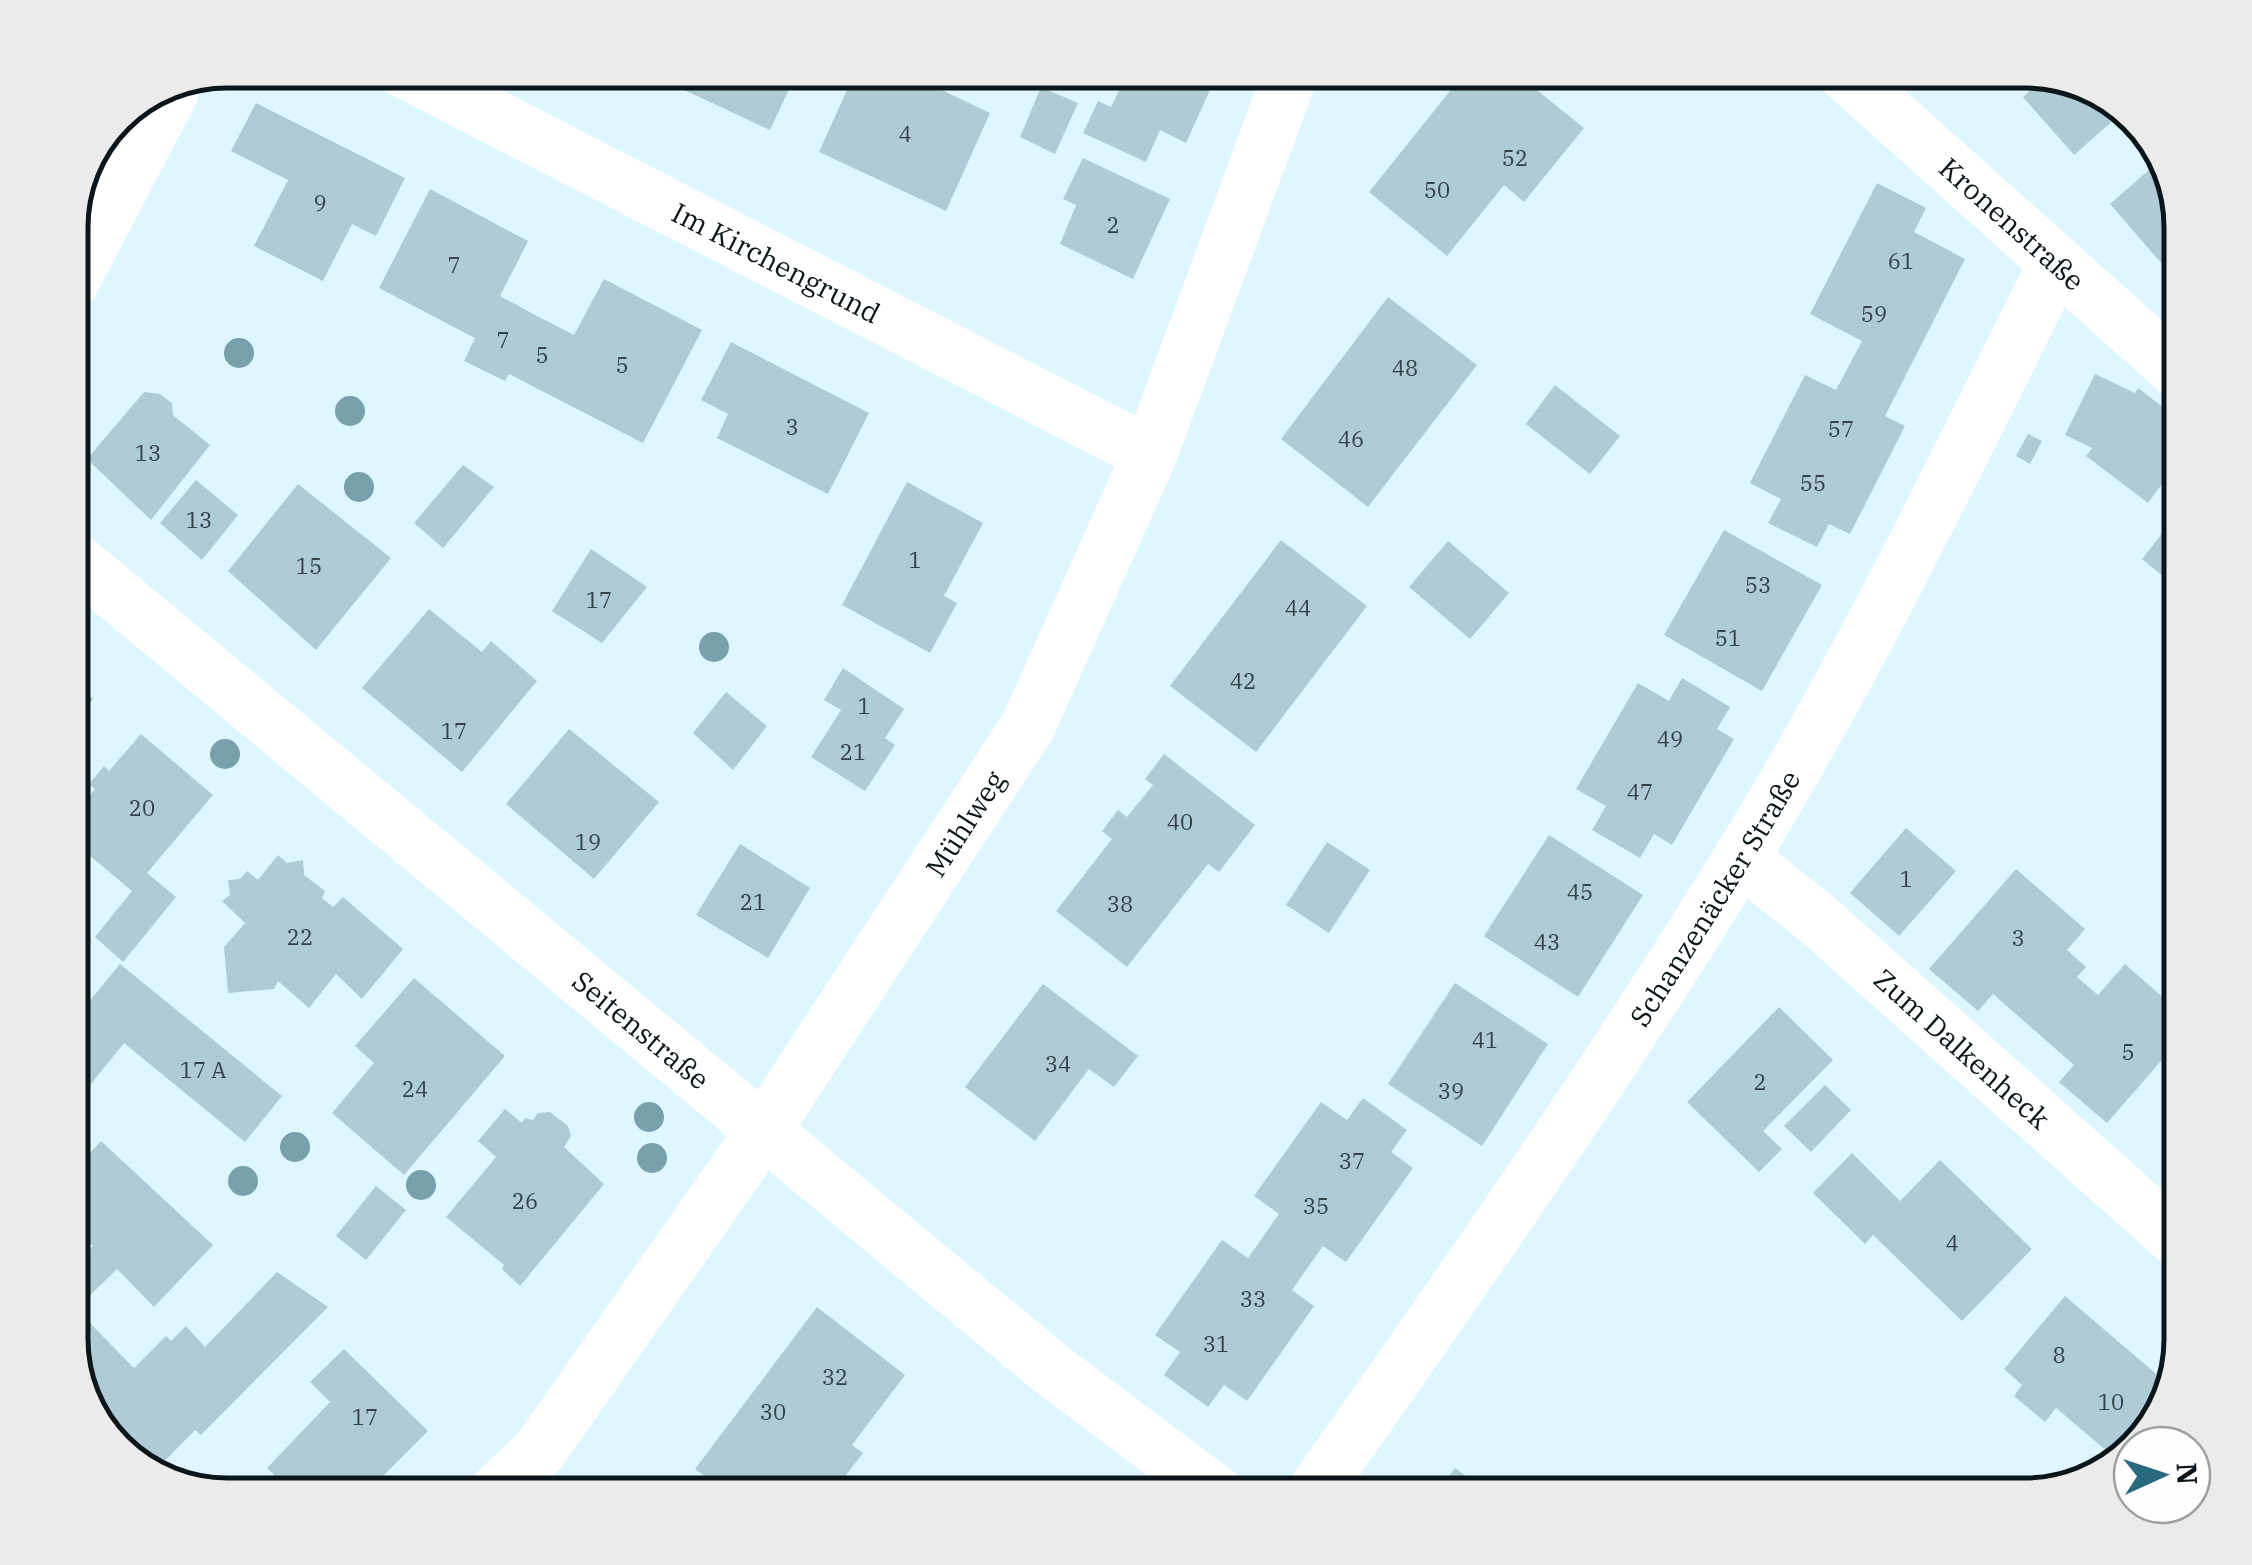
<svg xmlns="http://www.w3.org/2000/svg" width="2252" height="1565" viewBox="0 0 2252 1565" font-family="'IBM Plex Serif',serif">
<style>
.building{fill:#afcbd6}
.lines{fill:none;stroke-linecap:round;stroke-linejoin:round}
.minor{stroke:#fff;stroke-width:55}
.tree{fill:#78a0ad}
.labels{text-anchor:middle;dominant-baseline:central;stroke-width:8;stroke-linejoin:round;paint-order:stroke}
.number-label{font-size:22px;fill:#354349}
.street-label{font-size:28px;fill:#0c161a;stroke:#fefefe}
.rim{fill:none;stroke:#0c161a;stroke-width:5}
</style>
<rect width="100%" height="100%" fill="#def6ff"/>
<path class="building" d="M 688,70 L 798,70 L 770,130 L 680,88 Z
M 856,70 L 930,70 L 925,82 L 990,113 L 946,211 L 819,152 Z
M 1129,70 L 1219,70 L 1186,143 L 1160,130 L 1146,162 L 1083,133 L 1098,101 L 1111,107 Z
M 1460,70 L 1512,70 L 1584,128 L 1524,202 L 1504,185 L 1447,256 L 1369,192 L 1458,81 L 1454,78 Z
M 2046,76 L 2113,97 L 2125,110 L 2074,155 L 2023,97 Z
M 1041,87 L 1078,103 L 1055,154 L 1020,137 Z
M 256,103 L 405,178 L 376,236 L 352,224 L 323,281 L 254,246 L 288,180 L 231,151 Z
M 2165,156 L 2182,226 L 2182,278 L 2174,269 L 2170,273 L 2110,204 Z
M 1083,158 L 1170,199 L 1133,279 L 1060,244 L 1076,205 L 1063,199 Z
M 1877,183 L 1926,208 L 1914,232 L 1965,259 L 1885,416 L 1905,426 L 1877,481 L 1850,534 L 1829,524 L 1817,547 L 1768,523 L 1781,499 L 1750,483 L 1805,375 L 1836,390 L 1862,341 L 1810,314 Z
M 430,189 L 528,241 L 500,296 L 539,317 L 574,335 L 604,279 L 702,330 L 643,443 L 509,374 L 505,381 L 464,361 L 475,338 L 379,288 Z
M 1388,297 L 1477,365 L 1368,507 L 1281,439 Z
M 731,342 L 869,413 L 828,494 L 717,438 L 728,414 L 701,400 Z
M 2095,374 L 2135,393 L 2138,388 L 2182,422 L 2182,457 L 2148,503 L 2086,456 L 2092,448 L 2065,435 Z
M 1555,385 L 1620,436 L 1590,474 L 1526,424 Z
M 144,392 L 160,394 L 172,403 L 173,415 L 210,445 L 151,520 L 87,459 Z
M 2028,434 L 2042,441 L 2030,464 L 2016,456 Z
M 463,465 L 494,487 L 443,548 L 414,523 Z
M 196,480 L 238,515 L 202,560 L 160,523 Z
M 907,482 L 983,523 L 944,596 L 957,603 L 930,653 L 842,605 Z
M 298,484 L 391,558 L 316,650 L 228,571 Z
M 2182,508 L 2182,592 L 2142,559 Z
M 1724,530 L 1822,585 L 1762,691 L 1664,635 Z
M 1281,540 L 1367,606 L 1256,752 L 1170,686 Z
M 1448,541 L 1509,593 L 1470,639 L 1409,587 Z
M 591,549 L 647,587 L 602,643 L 552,611 Z
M 429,609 L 482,652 L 491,641 L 537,681 L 462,772 L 362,688 Z
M 843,668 L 904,709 L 885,738 L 895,745 L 865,791 L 811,757 L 841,710 L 824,700 Z
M 1682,678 L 1730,707 L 1717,729 L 1734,739 L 1672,845 L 1654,834 L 1640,858 L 1592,830 L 1606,806 L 1576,789 L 1638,683 L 1669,701 Z
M 70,680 L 93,699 L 70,726 Z
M 726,692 L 767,726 L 733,770 L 693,733 Z
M 569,729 L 659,802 L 594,879 L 506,804 Z
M 141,734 L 213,795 L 147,873 L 176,897 L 123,962 L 95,937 L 132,891 L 70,839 L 70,818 L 95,789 L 89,784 L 104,766 L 109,771 Z
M 1164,754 L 1255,825 L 1219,872 L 1208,864 L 1127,967 L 1056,911 L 1112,839 L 1102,831 L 1118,810 L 1127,817 L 1153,785 L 1145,779 Z
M 1906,828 L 1956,871 L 1899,936 L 1850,893 Z
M 1549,835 L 1643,895 L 1578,997 L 1484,936 Z
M 1327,842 L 1370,870 L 1329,933 L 1286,905 Z
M 740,844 L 810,888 L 768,958 L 696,915 Z
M 278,855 L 287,863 L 303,860 L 304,875 L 325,891 L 322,898 L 333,907 L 343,897 L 403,949 L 362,999 L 336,974 L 309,1008 L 278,981 L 274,989 L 228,993 L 224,947 L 245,923 L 222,901 L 230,895 L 228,880 L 240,879 L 247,871 L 258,880 Z
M 2016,869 L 2085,929 L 2067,950 L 2086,967 L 2077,977 L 2098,995 L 2125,964 L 2182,1014 L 2182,1037 L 2107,1123 L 2059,1082 L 2074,1065 L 1993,994 L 1978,1011 L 1929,969 Z
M 120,964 L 282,1096 L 245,1142 L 124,1043 L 70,1110 L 70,1025 Z
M 414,978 L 505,1056 L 404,1175 L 332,1113 L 374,1063 L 355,1046 Z
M 1455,983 L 1548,1044 L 1482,1146 L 1388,1084 Z
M 1043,984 L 1138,1056 L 1114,1087 L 1089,1069 L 1035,1141 L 965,1087 Z
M 1779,1007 L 1833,1060 L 1763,1131 L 1782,1149 L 1759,1172 L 1687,1102 Z
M 1825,1085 L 1851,1110 L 1811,1152 L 1784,1126 Z
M 1363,1098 L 1407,1130 L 1391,1152 L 1413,1168 L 1346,1262 L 1323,1246 L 1292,1290 L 1314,1306 L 1247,1401 L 1224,1385 L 1208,1407 L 1164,1375 L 1180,1352 L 1155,1335 L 1222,1240 L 1248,1258 L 1279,1214 L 1254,1196 L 1321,1102 L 1347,1120 Z
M 505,1109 L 522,1123 L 525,1118 L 533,1120 L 538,1113 L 550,1112 L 568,1126 L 571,1136 L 564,1147 L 604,1184 L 520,1286 L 502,1269 L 504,1265 L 446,1217 L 496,1157 L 478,1141 Z
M 2182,1131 L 2182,1154 L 2171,1144 Z
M 101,1141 L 213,1245 L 154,1307 L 117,1269 L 76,1309 L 134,1368 L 166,1336 L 171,1341 L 186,1326 L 205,1347 L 277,1272 L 328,1307 L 201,1435 L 195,1430 L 153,1473 L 139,1468 L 91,1416 L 70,1348 L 70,1269 L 93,1246 L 86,1240 L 70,1257 L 70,1174 Z
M 1852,1153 L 1900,1201 L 1940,1160 L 2032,1249 L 1962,1321 L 1873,1235 L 1865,1244 L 1813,1193 Z
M 376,1186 L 406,1210 L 366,1260 L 336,1236 Z
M 2065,1296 L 2168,1384 L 2165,1395 L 2114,1457 L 2056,1408 L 2045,1422 L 2014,1396 L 2022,1385 L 2004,1369 Z
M 817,1307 L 905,1375 L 852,1445 L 863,1453 L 831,1495 L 729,1495 L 695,1469 Z
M 344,1349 L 428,1431 L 373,1486 L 368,1481 L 354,1495 L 273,1495 L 283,1484 L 267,1468 L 330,1402 L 310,1382 Z
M 1455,1468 L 1492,1495 L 1435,1495 Z
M 1081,1483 L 1097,1495 L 1072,1495 Z
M 1129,1484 L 1143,1495 L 1120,1495 Z
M 1514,1485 L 1527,1495 L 1506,1495 Z"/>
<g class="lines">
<g class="minor">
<path id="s1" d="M 403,70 L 1150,454"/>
<path id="s2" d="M 1841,70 L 2182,375"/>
<path d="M 70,285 L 171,93"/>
<path id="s3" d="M 70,556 L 1050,1368 L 1219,1495"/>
<path id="s4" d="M 1741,858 L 1816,918 L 2182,1244"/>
<path id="s5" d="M 493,1495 L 540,1450 L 764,1130 L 1028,726 L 1150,454 L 1292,70"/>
<path id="s6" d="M 1312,1495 C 1459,1287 1605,1078 1739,861 C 1857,670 1955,466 2055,265"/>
</g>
</g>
<g class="tree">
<circle cx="239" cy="353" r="15"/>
<circle cx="350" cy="411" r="15"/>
<circle cx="359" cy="487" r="15"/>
<circle cx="714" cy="647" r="15"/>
<circle cx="225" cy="754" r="15"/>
<circle cx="649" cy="1117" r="15"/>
<circle cx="295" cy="1147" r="15"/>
<circle cx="652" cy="1158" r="15"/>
<circle cx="243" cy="1181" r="15"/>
<circle cx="421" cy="1185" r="15"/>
</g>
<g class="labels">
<g class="number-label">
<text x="905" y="133">4</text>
<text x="1515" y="157">52</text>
<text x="1437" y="189">50</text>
<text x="320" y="202">9</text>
<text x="1113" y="224">2</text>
<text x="1901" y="260">61</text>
<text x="454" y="264">7</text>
<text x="1874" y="313">59</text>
<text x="503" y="339">7</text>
<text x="542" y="354">5</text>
<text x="622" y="364">5</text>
<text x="1405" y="367">48</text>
<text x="792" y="426">3</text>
<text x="1841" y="428">57</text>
<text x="1351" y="438">46</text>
<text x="148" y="452">13</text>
<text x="1813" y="482">55</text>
<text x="199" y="519">13</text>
<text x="915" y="559">1</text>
<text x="309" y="565">15</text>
<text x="1758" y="584">53</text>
<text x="599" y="599">17</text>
<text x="1298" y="607">44</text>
<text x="1728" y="637">51</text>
<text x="1243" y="680">42</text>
<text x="864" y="705">1</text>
<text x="454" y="730">17</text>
<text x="1670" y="738">49</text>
<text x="853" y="751">21</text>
<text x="1640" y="791">47</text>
<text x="142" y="807">20</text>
<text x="1180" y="821">40</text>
<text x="588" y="841">19</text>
<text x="1906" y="878">1</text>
<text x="1580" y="891">45</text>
<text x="753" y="901">21</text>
<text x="1120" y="903">38</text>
<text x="300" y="936">22</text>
<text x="2018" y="937">3</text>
<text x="1547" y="941">43</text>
<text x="1485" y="1039">41</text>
<text x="2128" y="1051">5</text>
<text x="1058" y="1063">34</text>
<text x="203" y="1069">17 A</text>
<text x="1760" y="1081">2</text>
<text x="415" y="1088">24</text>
<text x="1451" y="1090">39</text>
<text x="1352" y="1160">37</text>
<text x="525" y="1200">26</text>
<text x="1316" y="1205">35</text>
<text x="1952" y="1242">4</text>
<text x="1253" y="1298">33</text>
<text x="1216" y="1343">31</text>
<text x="2059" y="1354">8</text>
<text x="835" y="1376">32</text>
<text x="2111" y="1401">10</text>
<text x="773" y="1411">30</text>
<text x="365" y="1416">17</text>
</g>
<g class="street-label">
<text stroke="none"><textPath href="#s2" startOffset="230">Kronenstraße</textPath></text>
<text stroke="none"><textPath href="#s1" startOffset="420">Im Kirchengrund</textPath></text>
<text stroke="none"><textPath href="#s5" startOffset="822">Mühlweg</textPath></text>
<text stroke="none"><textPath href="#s6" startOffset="720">Schanzenäcker Straße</textPath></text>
<text stroke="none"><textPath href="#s3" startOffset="742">Seitenstraße</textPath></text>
<text stroke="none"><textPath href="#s4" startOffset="292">Zum Dalkenheck</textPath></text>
</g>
</g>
<path d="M0 0H2252V1565H0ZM227 88H2025A139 139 0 0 1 2164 227V1339A139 139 0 0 1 2025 1478H227A139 139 0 0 1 88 1339V227A139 139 0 0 1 227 88Z" fill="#ebebec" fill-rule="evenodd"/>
<path class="rim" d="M227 88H2025A139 139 0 0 1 2164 227V1339A139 139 0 0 1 2025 1478H227A139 139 0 0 1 88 1339V227A139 139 0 0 1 227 88Z"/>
<g transform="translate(2162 1475) rotate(87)"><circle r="48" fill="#fefefe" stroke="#9da1a3" stroke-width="2.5"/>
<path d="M0-8L18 38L0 25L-18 38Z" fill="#29697e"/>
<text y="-15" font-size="28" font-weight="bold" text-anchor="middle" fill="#0c161a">N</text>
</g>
</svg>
